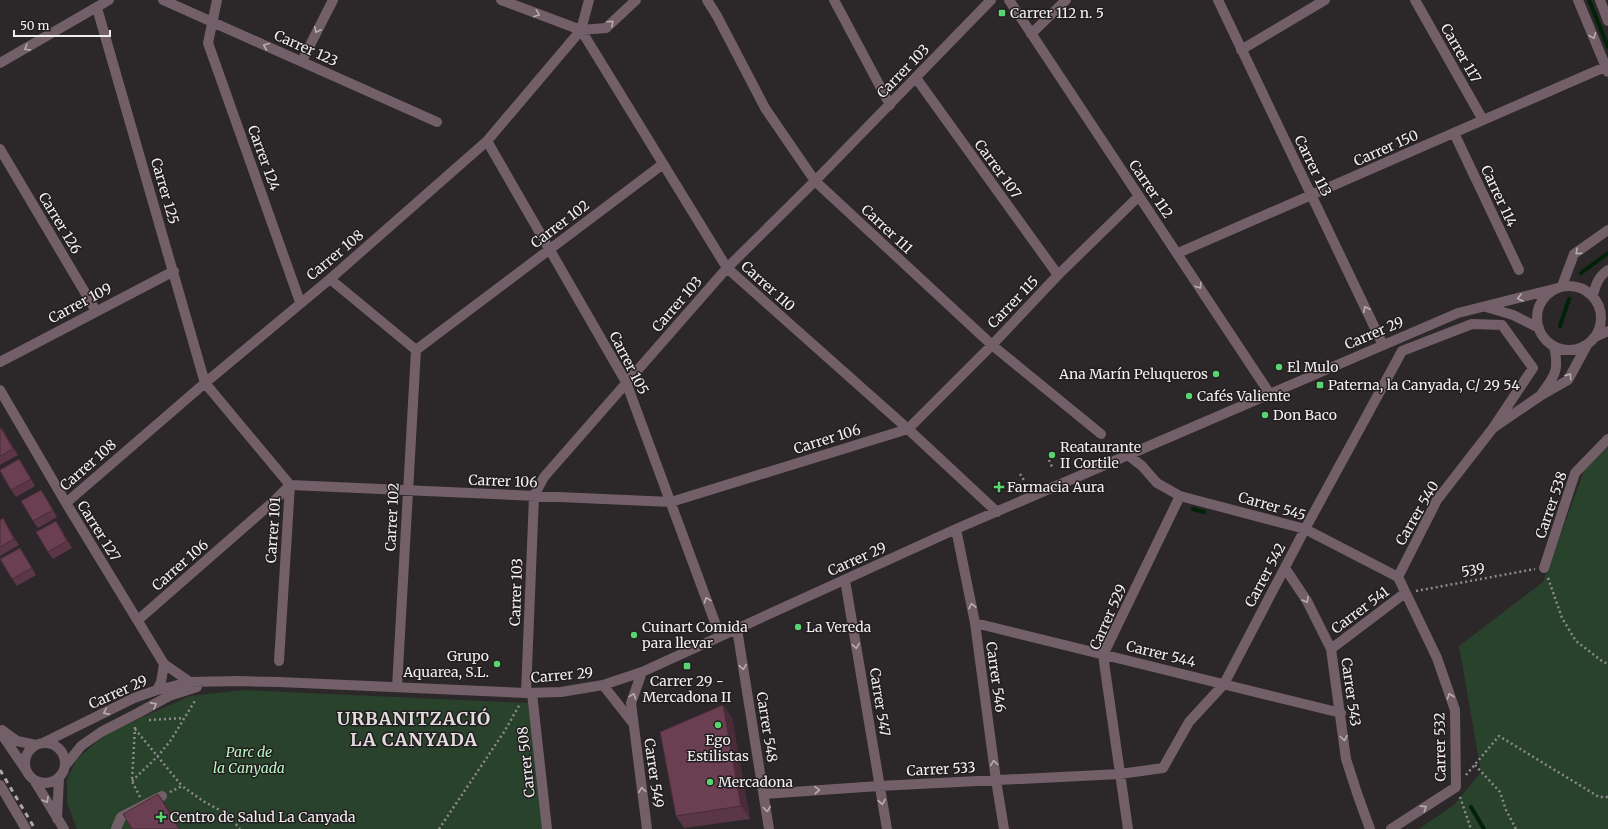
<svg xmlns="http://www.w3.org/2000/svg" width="1608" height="829" viewBox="0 0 1608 829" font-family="Merriweather,serif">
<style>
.green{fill:#29422c}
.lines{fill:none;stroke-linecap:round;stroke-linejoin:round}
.stream{stroke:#002207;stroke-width:4}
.path{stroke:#8e8a8c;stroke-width:2.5;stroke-dasharray:2 3;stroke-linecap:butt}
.minor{stroke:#735f67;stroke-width:10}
.rail{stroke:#aca8a9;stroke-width:3;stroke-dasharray:5 5;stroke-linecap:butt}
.wall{fill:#5a3646}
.shaded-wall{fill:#4a2c39}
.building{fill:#693f51;stroke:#4a2c39}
.oneway{stroke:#b8aeb2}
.poi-dot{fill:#57d570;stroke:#221d1f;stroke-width:1.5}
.labels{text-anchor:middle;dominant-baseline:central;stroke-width:3;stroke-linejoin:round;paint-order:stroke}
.poi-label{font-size:14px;fill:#f1eeef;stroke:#221d1f;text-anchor:start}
.street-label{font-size:14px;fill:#f1eeef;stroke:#221d1f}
.park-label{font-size:14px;font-style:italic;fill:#baf6c1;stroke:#221d1f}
.district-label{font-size:18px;font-weight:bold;letter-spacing:1px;fill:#e2dcde;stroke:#221d1f}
</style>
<rect width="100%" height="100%" fill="#2c2729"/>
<path class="green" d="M 1608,447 L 1608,829 L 1419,829 L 1455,804 L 1481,772 L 1459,646 L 1543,582 L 1584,471 Z
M 244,690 L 528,703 L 546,829 L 77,829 L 67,803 L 67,779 L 77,759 L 107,733 L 190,696 Z"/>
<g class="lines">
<path class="stream" d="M 1589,0 L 1608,47
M 1581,273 L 1608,253
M 1560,326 L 1569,299
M 1193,509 L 1204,512
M 1471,807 L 1484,829"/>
<path class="path" d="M 1049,460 L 1053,469
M 1020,474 L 1025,482
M 1548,578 L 1562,618 L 1576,641 L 1602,661 L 1608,664
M 1416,591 L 1535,569
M 149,720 L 184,718
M 135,727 L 132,781 L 140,797
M 135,729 L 182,786
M 1475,765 L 1500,792 L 1506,810 L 1516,829
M 1466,775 L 1499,736 L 1599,797 L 1608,797
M 132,781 L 158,756 L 171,740 L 196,699
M 170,792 L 182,786 L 203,801 L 227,814 L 240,829
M 1460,797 L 1471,829
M 439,829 L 504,732 L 520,704"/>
<path class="minor" d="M 163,0 L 437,122
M 217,0 L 208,43 L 300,302
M 501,0 L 581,30 L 606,28 L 636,0
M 707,0 L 717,16 L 765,108 L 815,181 L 992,345 L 1101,434
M 834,0 L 890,105
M 1009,0 L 1270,394
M 1218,0 L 1383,345
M 1415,0 L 1483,120
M 1578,0 L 1608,72
M 1600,0 L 1608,21
M 97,8 L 205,383 L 290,485 L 279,661
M 581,30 L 727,268 L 908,429 L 997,512
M 1031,34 L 1066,0
M 1241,50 L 1325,0
M 302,61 L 333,0
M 0,63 L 109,0
M 916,78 L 1058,275
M 1454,133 L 1519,270
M 487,141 L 626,382 L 720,636
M 0,149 L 96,311
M 1178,253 L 1605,67
M 330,279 L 416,350 L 397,687
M 1562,286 L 1574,254 L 1608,230
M1537 318a32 32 0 1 1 64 0a32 32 0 1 1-64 0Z
M 1593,295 C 1596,284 1598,277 1608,270
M 1486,307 L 1513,315 L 1539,328
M 1595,337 L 1608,331
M 416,350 L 663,164
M 0,362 L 174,271
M 0,390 L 66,503 L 164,664 L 190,682
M 1542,393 C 1556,375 1559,369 1554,346
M 1128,455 L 1142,466 L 1157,483 L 1180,496 L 1305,529 L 1398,577 L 1437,658 L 1455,710 L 1456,787 L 1391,829
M 66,503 L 205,383 L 330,279 L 487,141 L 581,30 L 589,0
M 956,529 L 975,623 L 996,780 L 1004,829
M 1285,568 L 1307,601 L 1331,649 L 1346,759 L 1358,796 L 1370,829
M 1544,568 L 1575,473 L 1608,439
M 1398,577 L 1437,500 L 1493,428 L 1540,396 L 1568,380 L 1587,345
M 845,580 L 887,829
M 138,620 L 274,501 L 290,485 L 671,502 L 908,429 L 992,345 L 1058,275 L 1139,196
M 975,623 L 1341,713
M 737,629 L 769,829
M 1331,649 L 1405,593
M 642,672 L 631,703 L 647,829
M 603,685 L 632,722
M 157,690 L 161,682 L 164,664
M 526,693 L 534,496 L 544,477 L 727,268 L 815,181 L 991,0
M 532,693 L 547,829
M 2,730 L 17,741 L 36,745
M 0,732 L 26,770
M25 763a20 20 0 1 1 40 0a20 20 0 1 1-40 0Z
M 43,743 L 134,698 L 157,690 L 190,682 L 238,681 L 279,682 L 526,693 L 561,692 L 603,685 L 642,672 L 956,529 L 1458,313 L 1554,289
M 65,766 L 81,746 L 101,732 L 138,713 L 169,696 L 197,687
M 34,780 L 64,829
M 0,785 L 26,829
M 764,794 L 879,786 L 1120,774 L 1163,768 L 1189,722 L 1224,684 L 1305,529 L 1402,351 L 1472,324 L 1502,325 L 1533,368 L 1493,428
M 57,819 L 59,778
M 116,829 L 121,817 L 162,796
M 1128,829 L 1103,655 L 1180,496"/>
<path class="rail" d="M 0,770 L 35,829"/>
</g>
<path class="wall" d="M 1,428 L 6,435 L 18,455 L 0,465 L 0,429 Z
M 19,459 L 23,465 L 35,486 L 16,497 L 11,490 Z
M 45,496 L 57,517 L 38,528 L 33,521 Z
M 3,518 L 7,525 L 19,545 L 0,556 L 0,520 Z
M 60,527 L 72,548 L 53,559 L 48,552 Z
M 20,548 L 24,554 L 36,575 L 17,586 L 12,579 Z
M 723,705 L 732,718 L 750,819 L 684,828 L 676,816 Z"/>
<path class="shaded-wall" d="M 1,428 L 6,435 L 18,455 L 13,449 Z
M 3,518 L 7,525 L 19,545 L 14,539 Z
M 56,521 L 60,527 L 72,548 L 67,541 Z
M 723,705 L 732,718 L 750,819 L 741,806 Z
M 158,794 L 167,806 L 180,829 L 179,829 Z"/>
<path class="building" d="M 1,428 L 13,449 L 0,456 L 0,429 Z
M 19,459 L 31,479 L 11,490 L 0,471 L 0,470 Z
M 41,490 L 53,510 L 33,521 L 21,501 Z
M 3,518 L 14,539 L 0,547 L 0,520 Z
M 56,521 L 67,541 L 48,552 L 36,532 Z
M 20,548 L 32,568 L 12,579 L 0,559 Z
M 723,705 L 741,806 L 676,816 L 660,732 Z
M 158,794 L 179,829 L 132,829 L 123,814 Z"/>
<defs><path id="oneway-chevron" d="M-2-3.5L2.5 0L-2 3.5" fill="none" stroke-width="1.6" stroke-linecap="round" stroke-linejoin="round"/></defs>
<g class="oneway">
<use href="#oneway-chevron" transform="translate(537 14) rotate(21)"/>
<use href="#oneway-chevron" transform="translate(611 23) rotate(-43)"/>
<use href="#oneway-chevron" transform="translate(317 30) rotate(117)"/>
<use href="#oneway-chevron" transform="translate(1593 36) rotate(68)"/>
<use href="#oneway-chevron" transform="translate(266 46) rotate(-157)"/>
<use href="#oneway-chevron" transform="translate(27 48) rotate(150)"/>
<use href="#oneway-chevron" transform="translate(1578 252) rotate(138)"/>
<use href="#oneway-chevron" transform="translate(1199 286) rotate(57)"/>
<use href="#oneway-chevron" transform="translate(1520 298) rotate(166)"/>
<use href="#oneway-chevron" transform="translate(1366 309) rotate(-116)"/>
<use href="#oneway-chevron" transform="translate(1569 376) rotate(-55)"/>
<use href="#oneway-chevron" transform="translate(707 600) rotate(-110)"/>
<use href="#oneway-chevron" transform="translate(1306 600) rotate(59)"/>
<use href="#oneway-chevron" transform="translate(972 606) rotate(-102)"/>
<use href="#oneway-chevron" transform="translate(856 646) rotate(81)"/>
<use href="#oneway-chevron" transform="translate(743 667) rotate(81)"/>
<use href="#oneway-chevron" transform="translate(633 696) rotate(-70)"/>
<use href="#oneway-chevron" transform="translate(1450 696) rotate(-109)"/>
<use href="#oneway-chevron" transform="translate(154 705) rotate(-29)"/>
<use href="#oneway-chevron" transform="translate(106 712) rotate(154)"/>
<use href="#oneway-chevron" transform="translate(1344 738) rotate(83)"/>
<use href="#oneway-chevron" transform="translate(994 763) rotate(-98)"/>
<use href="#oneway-chevron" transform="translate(642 790) rotate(-98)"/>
<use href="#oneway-chevron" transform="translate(817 790) rotate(-4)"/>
<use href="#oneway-chevron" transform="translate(46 800) rotate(60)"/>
<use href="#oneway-chevron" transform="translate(882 802) rotate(80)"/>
<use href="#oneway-chevron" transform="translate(1424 808) rotate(-33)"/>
<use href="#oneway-chevron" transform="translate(767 809) rotate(82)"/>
</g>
<g class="poi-dot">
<rect x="998" y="9" width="8" height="8" rx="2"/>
<circle cx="1279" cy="367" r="4"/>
<circle cx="1216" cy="374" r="4"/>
<rect x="1316" y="381" width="8" height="8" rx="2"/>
<circle cx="1189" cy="396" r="4"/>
<circle cx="1265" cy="415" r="4"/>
<circle cx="1052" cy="455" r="4"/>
<path d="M997 481h4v4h4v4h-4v4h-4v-4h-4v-4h4z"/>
<circle cx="798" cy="627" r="4"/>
<circle cx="634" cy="635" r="4"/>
<circle cx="497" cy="664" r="4"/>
<rect x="683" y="662" width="8" height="8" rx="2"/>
<circle cx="718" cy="725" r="4"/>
<circle cx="710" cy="782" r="4"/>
<path d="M159 811h4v4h4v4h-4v4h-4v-4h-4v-4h4z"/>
</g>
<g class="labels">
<g class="poi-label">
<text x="1010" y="13">Carrer 112 n. 5</text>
<text x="1287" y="367">El Mulo</text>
<text x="1208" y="374" text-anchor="end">Ana Marín Peluqueros</text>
<text x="1328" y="385">Paterna, la Canyada, C/ 29 54</text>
<text x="1197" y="396">Cafés Valiente</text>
<text x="1273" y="415">Don Baco</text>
<text x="1060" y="447">Reataurante<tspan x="1060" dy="16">II Cortile</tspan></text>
<text x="1007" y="487">Farmacia Aura</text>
<text x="642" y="627">Cuinart Comida<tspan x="642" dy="16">para llevar</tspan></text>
<text x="806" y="627">La Vereda</text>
<text x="489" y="656" text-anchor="end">Grupo<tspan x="489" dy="16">Aquarea, S.L.</tspan></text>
<text x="687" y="681" text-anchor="middle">Carrer 29 -<tspan x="687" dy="16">Mercadona II</tspan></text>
<text x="718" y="740" text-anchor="middle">Ego<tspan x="718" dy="16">Estilistas</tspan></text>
<text x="718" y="782">Mercadona</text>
<text x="170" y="817">Centro de Salud La Canyada</text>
</g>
<g class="street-label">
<text transform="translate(306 48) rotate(24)">Carrer 123</text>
<text transform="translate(1461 53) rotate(60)">Carrer 117</text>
<text transform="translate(903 71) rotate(-46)">Carrer 103</text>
<text transform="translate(1386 148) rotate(-24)">Carrer 150</text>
<text transform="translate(264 158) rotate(70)">Carrer 124</text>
<text transform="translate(1313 166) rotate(64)">Carrer 113</text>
<text transform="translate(998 169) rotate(54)">Carrer 107</text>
<text transform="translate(1151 189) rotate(56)">Carrer 112</text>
<text transform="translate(165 191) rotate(74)">Carrer 125</text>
<text transform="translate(1499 196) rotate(65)">Carrer 114</text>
<text transform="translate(60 223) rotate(59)">Carrer 126</text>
<text transform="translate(560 224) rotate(-37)">Carrer 102</text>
<text transform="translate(887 229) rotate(43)">Carrer 111</text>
<text transform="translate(335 255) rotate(-40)">Carrer 108</text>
<text transform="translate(768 286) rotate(42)">Carrer 110</text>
<text transform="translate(1013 302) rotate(-46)">Carrer 115</text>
<text transform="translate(80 303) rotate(-28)">Carrer 109</text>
<text transform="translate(677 304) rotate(-49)">Carrer 103</text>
<text transform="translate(1374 333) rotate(-23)">Carrer 29</text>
<text transform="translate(629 363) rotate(63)">Carrer 105</text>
<text transform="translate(827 439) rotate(-17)">Carrer 106</text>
<text transform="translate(88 465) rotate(-41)">Carrer 108</text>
<text transform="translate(503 481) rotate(2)">Carrer 106</text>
<text transform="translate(1551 505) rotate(-71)">Carrer 538</text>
<text transform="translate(1272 506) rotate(16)">Carrer 545</text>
<text transform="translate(1417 513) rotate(-60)">Carrer 540</text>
<text transform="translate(392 517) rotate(-87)">Carrer 102</text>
<text transform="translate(273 530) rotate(-86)">Carrer 101</text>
<text transform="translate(99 531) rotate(58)">Carrer 127</text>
<text transform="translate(857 559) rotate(-24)">Carrer 29</text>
<text transform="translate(180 565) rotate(-41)">Carrer 106</text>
<text transform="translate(1473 570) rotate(-10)">539</text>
<text transform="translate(1265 575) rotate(-62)">Carrer 542</text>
<text transform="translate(516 592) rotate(-88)">Carrer 103</text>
<text transform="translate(1360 610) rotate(-37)">Carrer 541</text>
<text transform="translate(1108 617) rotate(-66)">Carrer 529</text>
<text transform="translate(1161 654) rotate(14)">Carrer 544</text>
<text transform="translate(562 675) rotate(-5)">Carrer 29</text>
<text transform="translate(996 677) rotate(82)">Carrer 546</text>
<text transform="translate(118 692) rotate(-24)">Carrer 29</text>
<text transform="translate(1351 692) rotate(82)">Carrer 543</text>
<text transform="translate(880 702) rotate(81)">Carrer 547</text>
<text transform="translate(767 727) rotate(81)">Carrer 548</text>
<text transform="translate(1440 747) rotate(-91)">Carrer 532</text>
<text transform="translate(526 762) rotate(-96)">Carrer 508</text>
<text transform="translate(941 769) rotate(-3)">Carrer 533</text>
<text transform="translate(654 773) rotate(82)">Carrer 549</text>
</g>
<g class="park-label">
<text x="249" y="752">Parc de<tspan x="249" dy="16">la Canyada</tspan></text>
</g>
<g class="district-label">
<text x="414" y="718">URBANITZACIÓ<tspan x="414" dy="21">LA CANYADA</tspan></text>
</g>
</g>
<path d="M14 30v6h96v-6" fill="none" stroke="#f1eeef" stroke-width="2"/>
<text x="20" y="30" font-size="12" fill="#f1eeef" stroke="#221d1f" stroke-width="3" paint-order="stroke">50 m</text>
</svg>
